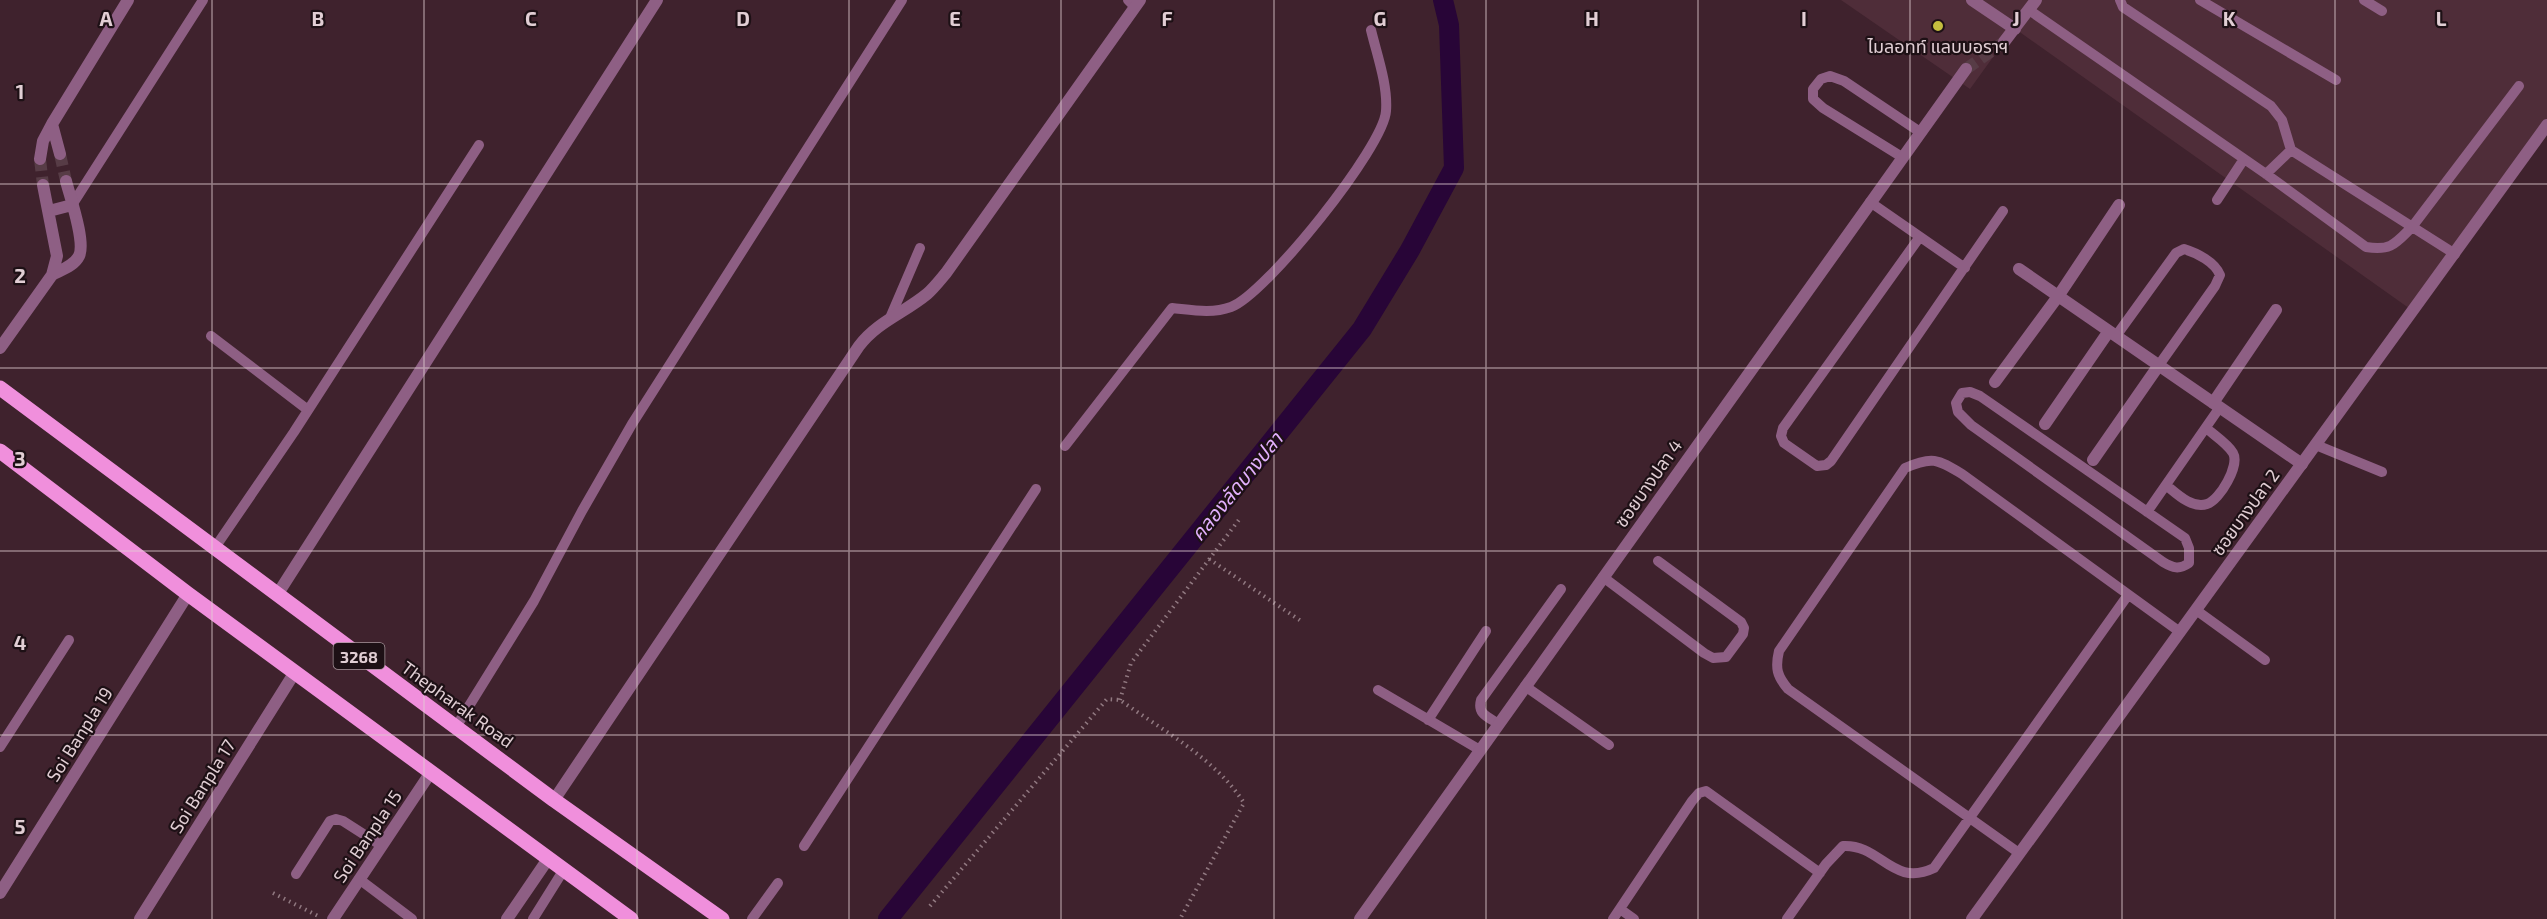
<svg xmlns="http://www.w3.org/2000/svg" width="2547" height="919" viewBox="0 0 2547 919" font-family="'Exo 2','Noto Sans Thai',sans-serif">
<style>
.built{fill:#4f2d39}
.lines{fill:none;stroke-linecap:round;stroke-linejoin:round}
.canal{stroke:#280537;stroke-width:20}
.minor-tunnel{stroke:#573c46;stroke-width:12;stroke-dasharray:12 6;stroke-linecap:butt}
.path{stroke:#917981;stroke-width:4;stroke-dasharray:1.5 4.5;stroke-linecap:butt}
.service{stroke:#8e5f84;stroke-width:10}
.minor{stroke:#8e5f84;stroke-width:12}
.tertiary{stroke:#8e5f84;stroke-width:12}
.primary{stroke:#f08fdc;stroke-width:15}
.grid{fill:none;stroke:#e1ced4;stroke-width:1.5;stroke-opacity:0.55}
.poi-dot{fill:#c4bd3e;stroke:#1d1015;stroke-width:2}
.labels{text-anchor:middle;dominant-baseline:central;stroke-width:4.5;stroke-linejoin:round;paint-order:stroke}
.shield{fill:#1d1015;stroke:#a6959b;stroke-width:1.5}
.shield-label{font-size:16px;font-weight:bold;fill:#e1ced4}
.poi-label{font-size:18px;fill:#e1ced4;stroke:#1d1015}
.street-label{font-size:18px;fill:#e1ced4;stroke:#1d1015}
.water-label{font-size:20px;font-style:italic;fill:#e1affd;stroke:#1d1015}
.grid-label{font-size:20px;text-anchor:middle;font-weight:bold;fill:#e1ced4;stroke:#1d1015;stroke-width:4.5;stroke-linejoin:round;paint-order:stroke}
</style>
<rect width="100%" height="100%" fill="#3f222d"/>
<path class="built" d="M 1841,0 L 2547,0 L 2547,125 L 2413,311 L 2014,28 L 1970,89 Z"/>
<g class="lines">
<path class="canal" d="M 888,919 L 1362,329 L 1410,250 L 1454,168 L 1449,25 L 1443,0"/>
<path class="minor-tunnel" d="M 1966,69 L 2004,42
M 60,154 L 66,181
M 40,159 L 43,185"/>
<path class="path" d="M 1209,559 L 1301,621
M 1120,700 L 1131,663 L 1241,517
M 273,893 L 320,917
M 930,906 L 1107,699 L 1120,700 C 1162,730 1216,759 1244,803 L 1180,919"/>
<path class="service" d="M 1128,0 L 1135,7
M 2120,0 L 2123,7 L 2271,106 L 2282,120 L 2291,150
M 2200,0 L 2336,80
M 2364,0 L 2382,11
M 2029,10 L 2266,174 L 2366,247 C 2391,251 2395,244 2412,227 L 2519,86
M 1902,157 L 1823,108 L 1813,99 L 1813,89 L 1821,79 L 1830,76 L 1844,81 L 1920,132
M 2266,174 L 2291,150 L 2455,254
M 2217,200 L 2244,159
M 1870,202 L 1965,268
M 72,205 L 203,0
M 1919,238 L 1783,428 L 1781,436 L 1784,443 L 1817,466 L 1826,465 L 1831,461 L 2003,211
M 890,318 L 920,248
M 211,336 L 308,410
M 2116,336 L 2176,253 L 2184,249 C 2197,253 2215,262 2220,275 L 2215,286 L 2159,365
M 1970,392 L 1980,396 L 2185,538 L 2189,548 L 2189,563 C 2179,570 2173,568 2163,562 L 1971,425 L 1958,412 L 1956,403 L 1962,393 Z
M 2316,445 L 2382,472
M 1065,446 L 1172,308 C 1192,310 1212,314 1231,307 C 1265,295 1384,147 1386,111 C 1388,85 1377,55 1371,30
M 2166,485 C 2177,494 2192,509 2207,504 C 2220,500 2240,465 2233,453 C 2228,444 2214,435 2206,428
M 2147,512 L 2220,407
M 214,549 L 294,432 L 479,145
M 1603,577 L 1704,653 L 1713,658 L 1726,657 L 1743,634 L 1744,628 L 1741,622 L 1658,561
M 2196,610 L 2265,660
M 1525,686 L 1609,745
M 1378,690 L 1480,750
M 1428,720 L 1486,631
M 1499,724 C 1488,717 1477,714 1481,700 L 1561,589
M 456,727 L 534,601 L 582,511 L 632,424 L 902,0
M 0,747 L 69,640
M 804,846 L 1036,489
M 2019,853 L 1788,689 C 1777,676 1775,668 1779,651 L 1905,468 C 1932,456 1937,459 1962,474 L 2180,632
M 296,874 L 330,821 L 336,819 L 343,821 L 382,846
M 359,879 L 412,919
M 1620,909 L 1634,919
M 533,919 L 563,871
M 752,919 L 778,883
M 1613,919 L 1692,801 L 1699,793 L 1706,791 L 1820,873
M 1787,919 L 1826,864 L 1843,846 C 1881,844 1892,888 1934,868 L 2128,595"/>
<path class="minor" d="M 1972,0 L 2015,29
M 2004,42 L 2036,0
M 52,124 L 60,154
M 40,159 L 43,141 L 52,124 L 128,0
M 49,211 L 72,205
M 2019,269 L 2302,464
M 52,275 C 61,270 74,266 79,256 C 86,242 70,197 66,181
M 0,348 L 52,275 L 57,256 L 43,185
M 1995,382 L 2059,295 L 2119,205
M 2213,403 L 2276,310
M 2045,424 L 2109,331
M 2093,460 L 2159,365
M 277,595 L 657,0
M 554,800 L 859,346 C 877,322 904,313 927,294 C 934,288 940,280 946,273 L 1140,0
M 0,893 L 188,594
M 140,919 L 295,672
M 333,919 L 431,772
M 507,919 L 548,859
M 1360,919 L 1966,69"/>
<path class="tertiary" d="M 1972,919 L 2547,125"/>
<path class="primary" d="M 0,388 L 554,800 L 722,919
M 0,451 L 188,594 L 631,919"/>
</g>
<path class="grid" d="M 212,0 L 212,919M 424,0 L 424,919M 637,0 L 637,919M 849,0 L 849,919M 1061,0 L 1061,919M 1274,0 L 1274,919M 1486,0 L 1486,919M 1698,0 L 1698,919M 1910,0 L 1910,919M 2122,0 L 2122,919M 2335,0 L 2335,919M 0,184 L 2547,184M 0,368 L 2547,368M 0,551 L 2547,551M 0,735 L 2547,735"/>
<circle class="poi-dot" cx="1938" cy="26" r="6"/>
<g class="labels">
<rect class="shield" x="333.5" y="643" width="51" height="26" rx="4.5"/>
<g class="shield-label">
<text x="359" y="656">3268</text>
</g>
<g class="poi-label">
<text x="1938" y="46">ไมลอทท์ แลบบอราฯ</text>
</g>
<g class="street-label">
<text transform="translate(1648 483) rotate(-55)">ซอยบางปลา 4</text>
<text transform="translate(2245 512) rotate(-54)">ซอยบางปลา 2</text>
<text transform="translate(458 704) rotate(36)">Thepharak Road</text>
<text transform="translate(79 734) rotate(-58)">Soi Banpla 19</text>
<text transform="translate(202 786) rotate(-58)">Soi Banpla 17</text>
<text transform="translate(367 836) rotate(-56)">Soi Banpla 15</text>
</g>
<g class="water-label">
<text transform="translate(1236 486) rotate(-51)">คลองลัดบางปลา</text>
</g>
</g>
<g class="grid-label">
<text x="106" y="26">A</text>
<text x="318" y="26">B</text>
<text x="531" y="26">C</text>
<text x="743" y="26">D</text>
<text x="955" y="26">E</text>
<text x="1167" y="26">F</text>
<text x="1380" y="26">G</text>
<text x="1592" y="26">H</text>
<text x="1804" y="26">I</text>
<text x="2016" y="26">J</text>
<text x="2229" y="26">K</text>
<text x="2441" y="26">L</text>
<text x="20" y="99">1</text>
<text x="20" y="283">2</text>
<text x="20" y="466">3</text>
<text x="20" y="650">4</text>
<text x="20" y="834">5</text>
</g>
</svg>
